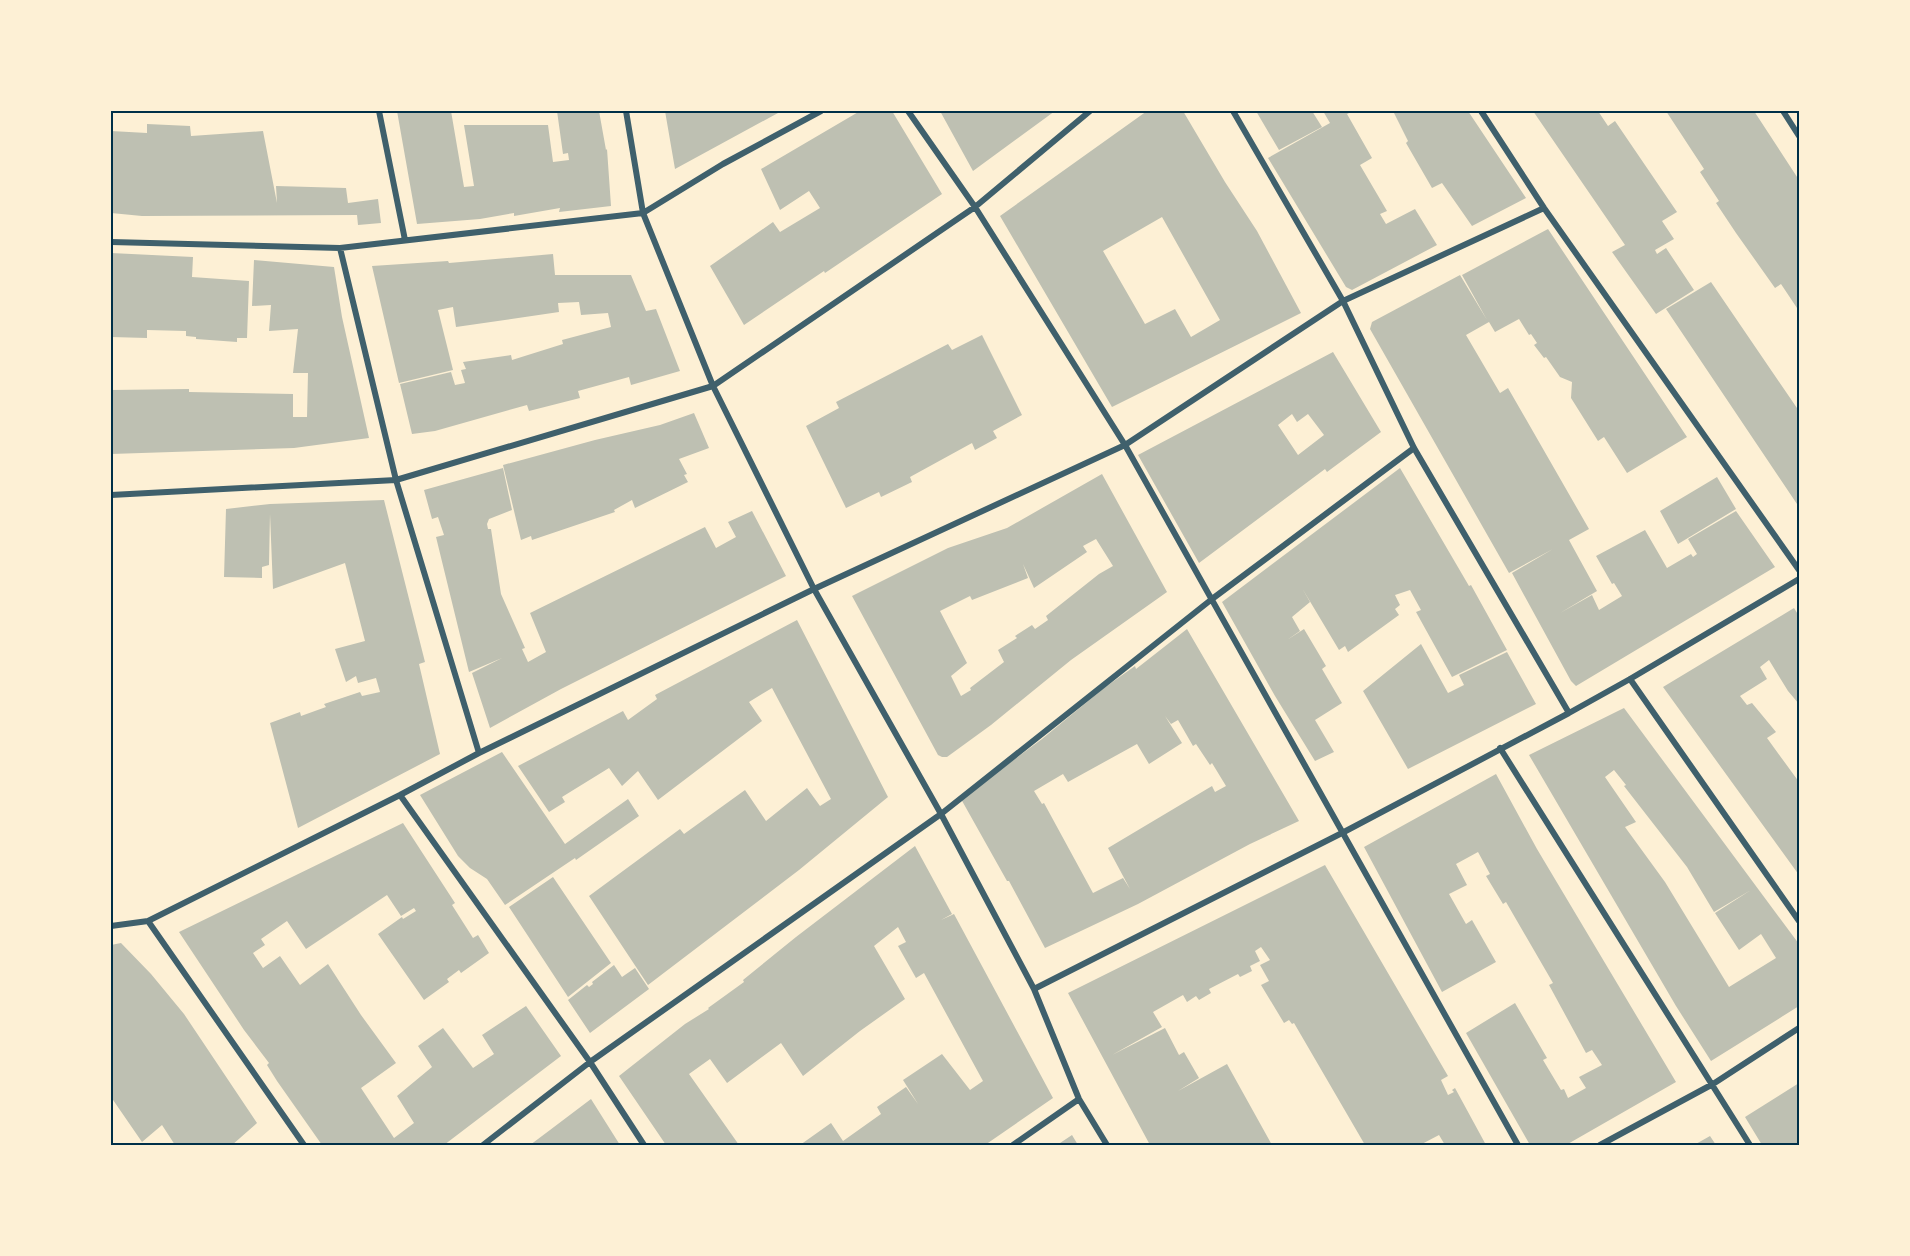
<svg xmlns="http://www.w3.org/2000/svg" width="1910" height="1256" viewBox="0 0 1910 1256" font-family="'IBM Plex Sans',sans-serif">
<style>
.building{fill:#bec0b2;fill-rule:evenodd}
.lines{fill:none;stroke-linecap:round;stroke-linejoin:round}
.minor{stroke:#3f606c;stroke-width:6}
.neatline{fill:none;stroke:#003049;stroke-width:2}
</style>
<rect width="100%" height="100%" fill="#fdf0d5"/>
<path class="building" d="M 397,111 L 451,111 L 464,187 L 474,186 L 464,125 L 548,125 L 553,162 L 569,160 L 568,153 L 563,154 L 557,111 L 599,111 L 606,150 L 607,149 L 611,206 L 559,212 L 560,208 L 514,216 L 514,213 L 480,219 L 417,224 Z
M 665,111 L 777,111 L 778,113 L 675,169 Z
M 860,111 L 892,111 L 942,194 L 825,273 L 824,271 L 744,325 L 710,266 L 773,222 L 780,232 L 820,208 L 809,191 L 780,210 L 761,169 Z
M 940,111 L 1055,111 L 973,171 Z
M 1147,111 L 1183,111 L 1225,182 L 1257,231 L 1301,313 L 1112,407 L 1000,216 ZM 1162,217 L 1220,320 L 1191,337 L 1175,309 L 1145,324 L 1103,251 Z
M 1256,111 L 1312,111 L 1322,127 L 1279,150 Z
M 1323,111 L 1353,111 L 1347,114 L 1372,158 L 1360,165 L 1387,211 L 1380,214 L 1386,224 L 1415,209 L 1437,245 L 1352,290 L 1346,287 L 1268,158 L 1330,123 Z
M 1393,111 L 1468,111 L 1526,198 L 1472,226 L 1442,183 L 1432,188 L 1406,143 L 1408,141 Z
M 1533,111 L 1598,111 L 1608,126 L 1615,121 L 1677,212 L 1662,221 L 1674,239 L 1655,250 L 1657,254 L 1666,248 L 1694,290 L 1656,314 L 1612,252 L 1625,245 Z
M 1666,111 L 1754,111 L 1799,180 L 1799,311 L 1781,284 L 1775,288 L 1736,233 L 1716,203 L 1719,201 L 1700,172 L 1704,169 Z
M 147,124 L 190,126 L 191,136 L 263,131 L 277,203 L 276,186 L 346,188 L 348,203 L 378,199 L 381,223 L 358,225 L 357,215 L 142,216 L 111,213 L 111,131 L 147,133 Z
M 1548,229 L 1687,437 L 1627,473 L 1604,437 L 1598,441 L 1571,398 L 1572,382 L 1560,377 L 1546,357 L 1544,358 L 1534,345 L 1537,343 L 1531,334 L 1529,335 L 1519,319 L 1495,332 L 1489,322 L 1466,335 L 1500,393 L 1508,388 L 1589,529 L 1569,540 L 1597,591 L 1560,613 L 1592,595 L 1599,610 L 1622,596 L 1614,583 L 1612,584 L 1596,556 L 1645,530 L 1667,568 L 1691,554 L 1693,557 L 1697,554 L 1688,539 L 1736,511 L 1775,567 L 1576,686 L 1571,681 L 1512,573 L 1553,549 L 1509,573 L 1370,329 L 1372,322 L 1460,275 L 1487,320 L 1462,275 Z
M 111,253 L 193,257 L 192,277 L 249,281 L 247,338 L 237,338 L 237,342 L 196,339 L 196,337 L 186,336 L 186,331 L 147,330 L 147,338 L 111,337 Z
M 553,254 L 555,275 L 631,275 L 646,311 L 656,309 L 680,371 L 631,385 L 629,377 L 578,391 L 580,398 L 529,411 L 527,405 L 435,431 L 412,434 L 400,384 L 451,372 L 455,385 L 465,383 L 461,370 L 466,369 L 463,362 L 511,355 L 512,360 L 563,344 L 562,340 L 611,327 L 608,313 L 581,315 L 579,302 L 558,303 L 559,312 L 456,327 L 453,307 L 438,310 L 453,370 L 399,383 L 372,266 L 448,261 L 449,263 Z
M 254,260 L 334,267 L 342,317 L 369,438 L 294,448 L 111,454 L 111,390 L 189,389 L 189,392 L 293,394 L 293,417 L 307,417 L 308,373 L 293,373 L 298,329 L 269,331 L 271,305 L 252,306 Z
M 1711,282 L 1799,411 L 1799,507 L 1666,309 Z
M 982,335 L 1022,415 L 993,431 L 997,438 L 975,450 L 972,443 L 910,477 L 912,482 L 881,497 L 879,492 L 846,508 L 806,426 L 839,408 L 836,402 L 948,344 L 952,350 Z
M 1333,352 L 1381,432 L 1327,472 L 1325,469 L 1199,563 L 1138,455 ZM 1292,414 L 1297,422 L 1308,414 L 1324,435 L 1298,455 L 1278,425 Z
M 694,413 L 709,448 L 679,459 L 687,474 L 684,475 L 688,482 L 635,508 L 632,500 L 614,510 L 615,512 L 532,540 L 531,536 L 521,540 L 503,465 L 595,440 L 660,425 Z
M 503,468 L 512,510 L 489,519 L 487,524 L 488,529 L 491,529 L 501,594 L 525,648 L 522,649 L 528,662 L 546,652 L 530,613 L 705,527 L 716,548 L 736,537 L 728,522 L 752,511 L 786,576 L 561,689 L 490,728 L 472,673 L 502,658 L 469,672 L 436,537 L 444,535 L 438,517 L 432,519 L 424,490 Z
M 1400,468 L 1469,586 L 1471,585 L 1507,650 L 1452,677 L 1416,612 L 1421,610 L 1410,590 L 1395,595 L 1400,605 L 1395,609 L 1399,615 L 1348,652 L 1345,646 L 1339,650 L 1302,588 L 1310,602 L 1292,617 L 1300,631 L 1287,640 L 1304,629 L 1326,666 L 1322,669 L 1342,703 L 1315,720 L 1334,752 L 1315,761 L 1275,696 L 1222,602 Z
M 1102,474 L 1167,592 L 1071,660 L 991,725 L 947,757 L 942,757 L 938,755 L 852,596 L 948,548 L 1007,528 ZM 1096,539 L 1113,566 L 1099,574 L 1046,616 L 1048,620 L 1035,629 L 1032,625 L 1015,636 L 1017,638 L 998,650 L 1004,662 L 970,688 L 971,690 L 961,696 L 951,676 L 967,663 L 940,611 L 970,596 L 972,600 L 1028,578 L 1023,564 L 1034,588 L 1087,552 L 1083,546 Z
M 1717,477 L 1736,509 L 1678,544 L 1660,511 Z
M 384,500 L 425,662 L 419,664 L 440,754 L 298,828 L 270,723 L 300,712 L 301,716 L 326,707 L 324,704 L 360,692 L 362,696 L 380,692 L 376,678 L 358,683 L 356,676 L 346,682 L 335,649 L 365,641 L 345,563 L 273,589 L 270,514 L 269,565 L 262,567 L 262,578 L 224,577 L 226,509 L 270,504 Z
M 1794,608 L 1799,616 L 1799,704 L 1788,691 L 1769,660 L 1760,667 L 1767,679 L 1740,696 L 1747,705 L 1752,703 L 1776,732 L 1767,738 L 1799,782 L 1799,875 L 1663,687 Z
M 797,620 L 888,797 L 799,870 L 648,985 L 589,896 L 680,829 L 684,834 L 745,790 L 766,821 L 807,788 L 820,806 L 831,799 L 772,688 L 749,702 L 762,721 L 658,800 L 638,771 L 622,786 L 609,768 L 562,797 L 565,802 L 549,812 L 518,766 L 623,711 L 628,720 L 657,699 L 655,695 Z
M 1187,629 L 1299,821 L 1250,844 L 1138,904 L 1045,948 L 1009,881 L 1007,881 L 961,799 L 1042,739 L 1104,688 L 1135,666 L 1136,669 ZM 1165,716 L 1171,724 L 1178,720 L 1193,746 L 1196,744 L 1210,765 L 1212,763 L 1226,786 L 1215,792 L 1212,786 L 1108,848 L 1130,889 L 1123,878 L 1093,893 L 1044,803 L 1042,804 L 1034,791 L 1063,774 L 1068,782 L 1137,744 L 1149,764 L 1182,743 Z
M 1421,644 L 1448,693 L 1464,685 L 1459,675 L 1507,652 L 1536,704 L 1408,769 L 1363,691 Z
M 1624,708 L 1799,944 L 1799,1006 L 1711,1061 L 1676,1006 L 1529,755 ZM 1614,770 L 1626,785 L 1624,786 L 1687,867 L 1714,912 L 1751,890 L 1715,913 L 1739,950 L 1761,934 L 1776,958 L 1729,987 L 1665,882 L 1625,827 L 1636,822 L 1605,777 Z
M 502,752 L 565,844 L 628,799 L 639,816 L 576,860 L 575,858 L 505,905 L 487,879 L 470,868 L 458,856 L 420,795 Z
M 1496,774 L 1537,849 L 1676,1082 L 1566,1145 L 1530,1145 L 1466,1033 L 1515,1003 L 1547,1058 L 1543,1060 L 1561,1090 L 1564,1089 L 1568,1098 L 1586,1088 L 1579,1077 L 1602,1065 L 1592,1050 L 1586,1053 L 1549,985 L 1553,983 L 1506,902 L 1503,904 L 1486,876 L 1490,874 L 1478,852 L 1456,864 L 1467,885 L 1449,894 L 1466,924 L 1472,920 L 1496,962 L 1442,992 L 1364,847 Z
M 403,823 L 455,903 L 452,905 L 473,938 L 478,935 L 489,953 L 461,973 L 459,970 L 447,979 L 449,982 L 424,1000 L 378,934 L 402,917 L 403,919 L 416,911 L 414,908 L 401,916 L 387,895 L 306,949 L 287,921 L 261,939 L 265,945 L 253,953 L 263,968 L 280,956 L 300,985 L 328,964 L 361,1015 L 396,1063 L 361,1088 L 394,1138 L 414,1123 L 397,1096 L 432,1067 L 418,1046 L 443,1028 L 473,1068 L 494,1054 L 482,1035 L 526,1006 L 561,1056 L 444,1145 L 322,1145 L 277,1081 L 267,1065 L 269,1063 L 244,1030 L 179,932 Z
M 915,846 L 952,914 L 941,920 L 954,914 L 1053,1098 L 985,1145 L 800,1145 L 831,1123 L 843,1141 L 881,1114 L 877,1107 L 906,1087 L 918,1104 L 903,1080 L 942,1054 L 970,1090 L 983,1081 L 924,973 L 916,978 L 898,946 L 906,942 L 898,927 L 874,946 L 905,999 L 860,1031 L 803,1076 L 781,1043 L 727,1083 L 710,1059 L 689,1074 L 739,1145 L 666,1145 L 619,1076 L 685,1024 L 709,1009 L 708,1008 L 744,982 L 743,980 L 796,937 Z
M 1325,865 L 1448,1076 L 1441,1080 L 1448,1095 L 1454,1092 L 1452,1090 L 1455,1088 L 1486,1145 L 1445,1145 L 1439,1135 L 1420,1145 L 1365,1145 L 1294,1023 L 1292,1024 L 1289,1020 L 1284,1023 L 1261,985 L 1269,981 L 1260,965 L 1270,960 L 1261,947 L 1255,951 L 1260,961 L 1250,966 L 1252,971 L 1240,977 L 1238,974 L 1209,989 L 1211,993 L 1199,1000 L 1196,996 L 1187,1002 L 1183,995 L 1153,1012 L 1162,1027 L 1112,1055 L 1165,1028 L 1179,1055 L 1184,1052 L 1199,1078 L 1178,1091 L 1227,1064 L 1272,1145 L 1150,1145 L 1068,993 Z
M 553,877 L 611,963 L 568,997 L 509,907 Z
M 121,943 L 151,974 L 184,1014 L 257,1123 L 232,1145 L 175,1145 L 162,1125 L 142,1142 L 111,1097 L 111,945 Z
M 614,965 L 622,977 L 635,968 L 649,989 L 590,1033 L 568,1000 L 587,985 L 589,987 L 593,984 L 592,982 Z
M 1799,1083 L 1799,1145 L 1762,1145 L 1745,1117 Z
M 591,1099 L 620,1145 L 530,1145 L 550,1130 Z
M 1072,1135 L 1078,1145 L 1057,1145 Z
M 1710,1136 L 1716,1145 L 1694,1145 Z"/>
<g class="lines">
<path class="minor" d="M 379,111 L 405,240
M 626,111 L 643,213 L 713,386 L 814,589 L 941,814 L 1034,989 L 1079,1099 L 1107,1145
M 908,111 L 975,207 L 1125,445 L 1518,1145
M 1233,111 L 1343,301 L 1414,448 L 1569,713
M 1481,111 L 1544,208 L 1799,570
M 1783,111 L 1799,136
M 111,242 L 340,248 L 643,213 L 723,164 L 821,111
M 340,248 L 396,480 L 479,753
M 111,495 L 396,480 L 713,386 L 975,207 L 1090,111
M 1630,679 L 1799,921
M 1500,748 L 1750,1145
M 400,795 L 590,1062 L 644,1145
M 148,921 L 400,795 L 479,753 L 814,589 L 1125,445 L 1343,301 L 1544,208
M 111,926 L 148,921 L 304,1145
M 1034,989 L 1342,833 L 1569,713 L 1630,679 L 1799,579
M 483,1145 L 590,1062 L 941,814 L 1212,599 L 1414,448
M 1013,1145 L 1079,1099
M 1600,1145 L 1713,1084 L 1799,1028"/>
</g>
<rect width="1910" height="1256" fill="none" stroke="#fdf0d5" stroke-width="225"/>
<rect x="112" y="112" width="1686" height="1032" class="neatline"/>
</svg>
